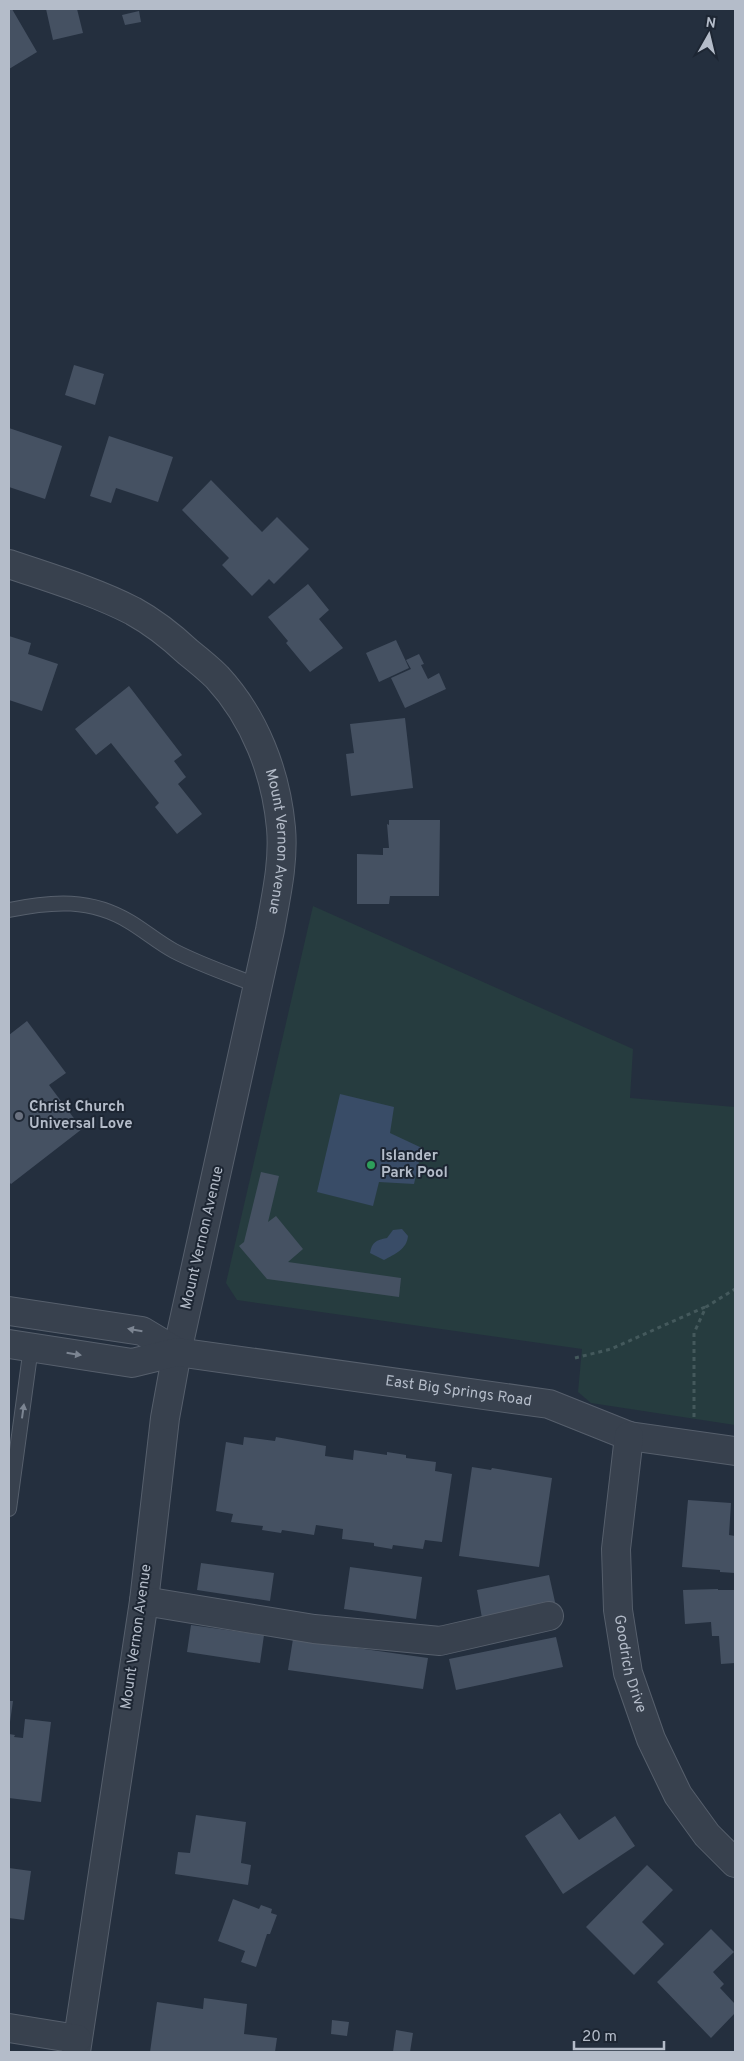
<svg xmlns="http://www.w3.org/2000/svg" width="744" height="2061" viewBox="0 0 744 2061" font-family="Overpass,sans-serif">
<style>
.green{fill:#263c3f}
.water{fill:#394c67}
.building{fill:#455162}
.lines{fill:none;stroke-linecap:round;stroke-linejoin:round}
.lane-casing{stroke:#565f6c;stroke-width:16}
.street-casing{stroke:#565f6c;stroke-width:30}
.path{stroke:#44595c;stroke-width:3;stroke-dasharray:4 4;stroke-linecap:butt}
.lane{stroke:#38414e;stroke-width:14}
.street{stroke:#38414e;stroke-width:28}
.oneway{fill:#7c8592}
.worship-dot{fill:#6b7280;stroke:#1d2633;stroke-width:2}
.leisure-dot{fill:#2e9e5b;stroke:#1d2633;stroke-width:2}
.labels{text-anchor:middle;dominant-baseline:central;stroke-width:4;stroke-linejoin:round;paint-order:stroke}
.street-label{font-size:15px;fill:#b4bcc9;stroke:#1d2633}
.poi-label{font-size:15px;font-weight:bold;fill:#b4bcc9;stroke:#1d2633;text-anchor:start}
</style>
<rect width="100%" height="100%" fill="#242f3e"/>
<path class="green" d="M 313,906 L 633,1049 L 630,1098 L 735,1107 L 735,1425 L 591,1403 L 578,1392 L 582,1349 L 237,1300 L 226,1283 Z"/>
<path class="water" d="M 340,1094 L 394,1107 L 390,1133 L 422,1148 L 414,1184 L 379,1182 L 373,1206 L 317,1192 Z
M 402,1229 L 408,1236 C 407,1249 395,1254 384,1260 L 370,1253 C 372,1242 376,1240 387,1238 L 393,1230 Z"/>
<path class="building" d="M 9,9 L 12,9 L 37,52 L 9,69 Z
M 46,9 L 77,9 L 83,33 L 53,40 Z
M 139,11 L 141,22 L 125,25 L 122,15 Z
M 74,365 L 104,374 L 95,405 L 65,395 Z
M 9,428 L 62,446 L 45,499 L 9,487 Z
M 109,436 L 173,457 L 158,502 L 116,488 L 111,503 L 90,496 Z
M 211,480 L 262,532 L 277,517 L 309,549 L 274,584 L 269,579 L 252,596 L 222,565 L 229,558 L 182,510 Z
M 308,584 L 329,610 L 319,619 L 343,648 L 310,672 L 286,643 L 288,641 L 268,617 Z
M 9,636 L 31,643 L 28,654 L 58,664 L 42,711 L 9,700 Z
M 396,640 L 409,668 L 379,682 L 366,653 Z
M 419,654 L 424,664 L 421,665 L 428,679 L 439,673 L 446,689 L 405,708 L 391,678 L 411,669 L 406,660 Z
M 129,686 L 182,755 L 174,761 L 186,777 L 178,784 L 202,814 L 177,834 L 155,807 L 159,803 L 111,743 L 96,755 L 75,729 Z
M 405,718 L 413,788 L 351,796 L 346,754 L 354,753 L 350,724 Z
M 389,820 L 440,820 L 439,896 L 390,896 L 389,904 L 357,904 L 357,854 L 383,855 L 383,848 L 389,848 L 387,824 L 389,825 Z
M 27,1021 L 66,1073 L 49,1085 L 82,1129 L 11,1184 L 9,1182 L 9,1035 Z
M 261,1172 L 279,1176 L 268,1222 L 276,1216 L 303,1249 L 288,1262 L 401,1278 L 399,1297 L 267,1279 L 239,1246 L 244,1242 Z
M 244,1437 L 275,1441 L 276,1437 L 326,1446 L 325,1456 L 353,1460 L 354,1450 L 387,1455 L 387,1452 L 406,1455 L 406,1458 L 436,1462 L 435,1471 L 452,1474 L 442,1542 L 425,1540 L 423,1549 L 393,1545 L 392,1549 L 374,1546 L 374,1543 L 342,1539 L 343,1529 L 316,1525 L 314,1535 L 282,1530 L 281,1533 L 262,1530 L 263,1526 L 231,1522 L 233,1514 L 216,1511 L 226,1442 L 243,1445 Z
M 472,1467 L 491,1470 L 492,1468 L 552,1478 L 539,1567 L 459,1556 Z
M 688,1500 L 731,1503 L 729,1535 L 735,1536 L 735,1573 L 720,1572 L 720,1570 L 682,1567 Z
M 201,1563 L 274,1573 L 270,1601 L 197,1590 Z
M 350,1567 L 422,1577 L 416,1619 L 344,1609 Z
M 549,1575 L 555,1602 L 482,1618 L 477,1590 Z
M 718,1589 L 718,1590 L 735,1590 L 735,1663 L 721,1664 L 719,1636 L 712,1636 L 711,1622 L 685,1624 L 683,1590 Z
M 191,1625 L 264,1635 L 260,1663 L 187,1652 Z
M 556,1637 L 563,1667 L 456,1690 L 449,1659 Z
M 293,1639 L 428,1658 L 423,1689 L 288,1670 Z
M 9,1701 L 13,1701 L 10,1722 L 9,1722 Z
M 25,1719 L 51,1722 L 41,1802 L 9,1798 L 9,1734 L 15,1735 L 14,1737 L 23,1738 Z
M 560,1813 L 579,1840 L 615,1816 L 635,1846 L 563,1894 L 525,1836 Z
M 196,1815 L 246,1822 L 241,1863 L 251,1865 L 248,1885 L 175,1874 L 178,1852 L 190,1853 Z
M 647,1865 L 673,1890 L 642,1922 L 664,1944 L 634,1975 L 586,1927 Z
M 9,1868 L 31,1871 L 24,1920 L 9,1918 Z
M 233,1899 L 259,1909 L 261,1905 L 272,1909 L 271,1913 L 277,1915 L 270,1934 L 267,1934 L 256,1967 L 241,1962 L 245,1951 L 218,1941 Z
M 711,1929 L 734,1952 L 713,1972 L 724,1984 L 720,1988 L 735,2004 L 735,2013 L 711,2038 L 657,1982 Z
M 204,1998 L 247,2004 L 244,2034 L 277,2038 L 275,2052 L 150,2052 L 157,2002 L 203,2009 Z
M 332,2020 L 349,2022 L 347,2036 L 331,2034 Z
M 396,2030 L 413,2033 L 410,2052 L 393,2052 Z"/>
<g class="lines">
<g class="lane-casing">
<path id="lane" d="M 9,910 C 52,901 91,898 130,922 C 145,931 159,943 174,951 C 201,965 231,975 259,986
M 9,1509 L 31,1347"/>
</g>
<g class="street-casing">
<g id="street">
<path id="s1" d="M 9,564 C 50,578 94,591 133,611 C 153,622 172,637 188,652 C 198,660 208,668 217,677 C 255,718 276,773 281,828 C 284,862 276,896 270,930 L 177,1352 L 165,1418 L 144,1601 L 76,2052"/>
<path d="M 9,1311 L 142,1331 L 177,1352"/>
<path id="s2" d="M 9,1344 L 132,1363 L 177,1352 L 549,1404 L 629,1436 L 735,1451"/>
<path id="s3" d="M 629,1436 L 616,1549 L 618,1610 L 628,1673 L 651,1739 L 678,1795 L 707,1835 L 735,1863"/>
<path d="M 144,1601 L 314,1629 L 440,1641 L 549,1616"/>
<path d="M 9,2028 L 77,2039"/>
</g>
</g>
<path class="path" d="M 575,1358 L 611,1349 L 705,1307
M 694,1417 L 694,1333 L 706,1307 L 735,1289"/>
<use href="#lane" class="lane"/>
<use href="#street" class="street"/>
</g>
<defs><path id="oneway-solid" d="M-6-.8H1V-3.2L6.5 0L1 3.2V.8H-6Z" transform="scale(1.25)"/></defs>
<g class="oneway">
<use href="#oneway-solid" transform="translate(135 1330) rotate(-170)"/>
<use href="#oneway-solid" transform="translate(74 1354) rotate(9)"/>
<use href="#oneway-solid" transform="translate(23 1411) rotate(-82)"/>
</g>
<circle class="worship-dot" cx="19" cy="1116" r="5"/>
<circle class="leisure-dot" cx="371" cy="1165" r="5"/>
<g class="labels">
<g class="street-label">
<text stroke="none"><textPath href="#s1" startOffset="420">Mount Vernon Avenue</textPath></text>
<text transform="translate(203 1238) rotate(-77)">Mount Vernon Avenue</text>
<text stroke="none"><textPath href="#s2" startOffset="455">East Big Springs Road</textPath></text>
<text transform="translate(137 1637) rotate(-82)">Mount Vernon Avenue</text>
<text stroke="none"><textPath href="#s3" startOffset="230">Goodrich Drive</textPath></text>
</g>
<g class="poi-label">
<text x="29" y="1107">Christ Church<tspan x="29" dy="17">Universal Love</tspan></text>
<text x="381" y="1156">Islander<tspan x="381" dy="17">Park Pool</tspan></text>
</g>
</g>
<rect width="744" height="2061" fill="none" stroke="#b4bcc9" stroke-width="20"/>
<g transform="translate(709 35) rotate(8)" stroke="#1d2633" stroke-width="4" paint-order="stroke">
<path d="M0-4L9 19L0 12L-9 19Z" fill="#b4bcc9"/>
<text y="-8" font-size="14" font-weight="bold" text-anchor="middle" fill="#b4bcc9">N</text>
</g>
<path d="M574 2041v8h90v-8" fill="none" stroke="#b4bcc9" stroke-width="2.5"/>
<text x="582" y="2041" font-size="15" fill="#b4bcc9" stroke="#1d2633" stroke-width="4" paint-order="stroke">20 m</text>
</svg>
